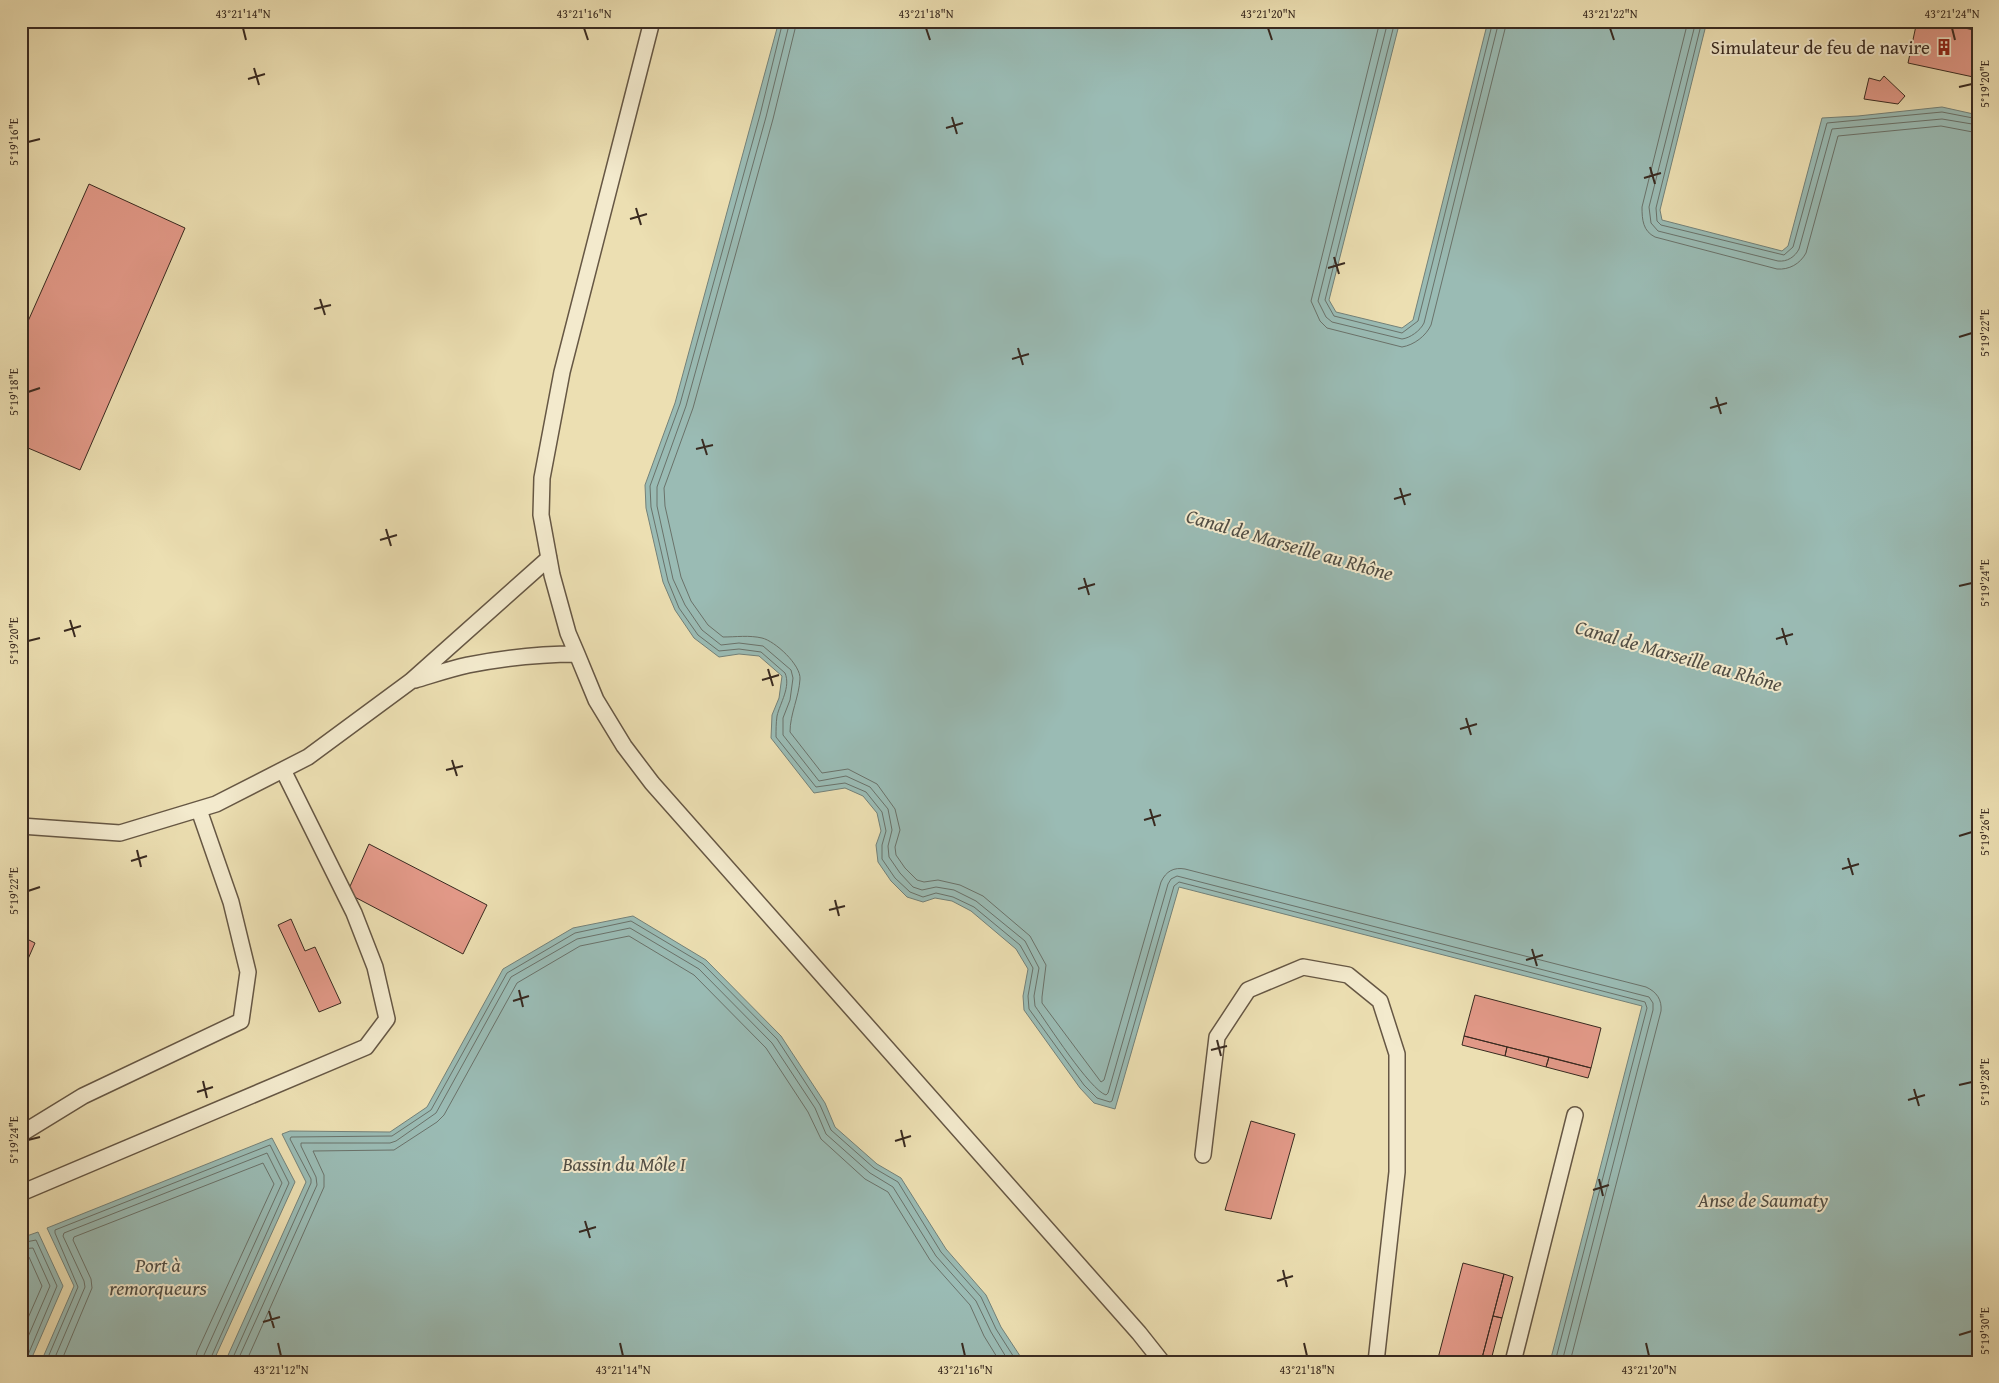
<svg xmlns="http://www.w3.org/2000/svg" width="1999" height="1383" viewBox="0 0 1999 1383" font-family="'Gentium Book Plus',serif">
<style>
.water{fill:#9abbb4;stroke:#738179}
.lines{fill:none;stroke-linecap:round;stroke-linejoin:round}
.shore{stroke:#6a726a;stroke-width:1}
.building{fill:#e29988;stroke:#392a20}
.service-casing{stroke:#665744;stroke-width:18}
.service{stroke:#f3eacd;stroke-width:15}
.ticks{fill:none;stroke:#392a20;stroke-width:2}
.labels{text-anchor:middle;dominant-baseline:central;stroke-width:4;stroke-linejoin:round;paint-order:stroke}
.poi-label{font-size:19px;fill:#392a20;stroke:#f3eacd;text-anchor:end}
.water-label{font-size:20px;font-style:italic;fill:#514e45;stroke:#f3eacd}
.neatline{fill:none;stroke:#392a20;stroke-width:2}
.ticks-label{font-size:12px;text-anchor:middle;fill:#392a20}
</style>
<rect width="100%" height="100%" fill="#ecdfb2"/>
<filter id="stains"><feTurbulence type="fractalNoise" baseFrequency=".004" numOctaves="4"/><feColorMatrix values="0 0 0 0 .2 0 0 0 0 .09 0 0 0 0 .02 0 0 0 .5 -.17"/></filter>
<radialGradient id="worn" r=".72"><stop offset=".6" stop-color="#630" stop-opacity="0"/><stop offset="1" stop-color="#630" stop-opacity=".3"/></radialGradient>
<path class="water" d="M 779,21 L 1400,21 L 1329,300 L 1336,312 L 1402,328 L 1413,320 L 1488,21 L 1707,21 L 1660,210 L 1662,220 L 1782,251 L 1788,246 L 1822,118 L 1858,116 L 1942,107 L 1978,115 L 1978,1362 L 1550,1362 L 1642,1006 L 1179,887 L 1115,1109 L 1094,1103 L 1080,1088 L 1024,1010 L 1023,996 L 1028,969 L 1016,949 L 971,911 L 952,901 L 935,898 L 923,902 L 907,897 L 891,881 L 878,862 L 876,845 L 881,831 L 877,813 L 863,796 L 845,788 L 814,793 L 771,738 L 772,715 L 779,698 L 782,676 L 759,656 L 739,654 L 719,657 L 694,638 L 675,610 L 663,582 L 646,508 L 645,485 L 675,403 Z
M 633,916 L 706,960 L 781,1036 L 825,1103 L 835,1127 L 877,1164 L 901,1178 L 946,1249 L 986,1295 L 1001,1327 L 1024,1362 L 225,1362 L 306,1182 L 282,1134 L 290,1131 L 390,1132 L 427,1107 L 503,969 L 573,928 Z
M 272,1138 L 295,1182 L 213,1362 L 41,1362 L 74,1286 L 47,1228 Z
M 38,1232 L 63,1286 L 30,1362 L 21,1362 L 21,1238 Z"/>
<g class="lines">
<path class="shore" d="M 783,21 L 760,115 L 680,404 L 650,486 L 651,507 L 668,581 L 679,608 L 698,635 L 719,651 L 739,649 L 761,652 L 785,673 C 791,687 780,703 777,716 C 776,723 776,730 776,737 L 816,787 L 845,783 L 866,792 L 882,812 L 886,831 L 882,845 L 882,859 L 895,878 L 910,892 L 923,897 L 936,893 L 953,897 L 974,907 L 1020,945 L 1033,968 L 1028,996 L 1029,1009 L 1084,1085 L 1097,1098 L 1110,1102 L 1112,1101 L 1174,886 L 1179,882 L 1645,1002 L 1647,1008 L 1555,1362
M 790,21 L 766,117 L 686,406 L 657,487 L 657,506 L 673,579 L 685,605 L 702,630 L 721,645 L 739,643 L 763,646 L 791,670 L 793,678 L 790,700 L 783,718 L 783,735 L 819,781 L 846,776 L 870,787 L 888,809 L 892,830 L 888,846 L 889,857 L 900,873 L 913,887 L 922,890 L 936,887 L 954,890 L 976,901 L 1025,941 L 1039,968 L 1034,996 L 1035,1006 C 1047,1023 1090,1090 1106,1095 L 1108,1093 L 1168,884 L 1171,879 L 1177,876 L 1649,997 L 1653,1003 L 1653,1010 L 1562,1362
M 797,21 L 773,119 L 693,408 L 664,488 L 665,506 L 681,577 L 691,601 L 708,625 L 723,637 C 736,637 749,635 762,638 C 775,641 801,665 800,679 C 799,697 790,714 790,732 L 822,773 L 848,769 L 877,784 L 895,809 L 900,830 L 895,847 L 896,855 L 905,868 L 917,880 L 924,882 L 938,880 L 960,885 L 983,896 L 1030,936 L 1046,965 L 1042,997 L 1042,1003 L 1101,1082 L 1104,1080 L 1161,882 C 1166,871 1174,867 1185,869 L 1646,987 C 1657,992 1662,1000 1661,1011 L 1570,1362
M 1380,21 L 1311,301 L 1320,321 L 1327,328 L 1402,347 C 1414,345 1426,336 1431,325 L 1507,21
M 1388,21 L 1318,301 L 1326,317 L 1332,322 L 1402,339 C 1410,338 1420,331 1424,323 L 1499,21
M 1395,21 L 1325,300 L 1334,316 L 1402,333 L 1418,321 L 1493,21
M 1688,21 L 1642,207 C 1642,220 1643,231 1655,237 L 1777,269 C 1789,270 1800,264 1806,253 L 1838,136 L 1941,126 L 1978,133
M 1696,21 L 1649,207 L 1651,223 L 1658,231 L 1778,261 C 1787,262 1795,257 1799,249 L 1832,129 L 1942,119 L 1978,125
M 1702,21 L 1656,208 L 1657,221 L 1661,225 L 1784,255 L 1793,247 L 1827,123 L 1942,112 L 1978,119
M 21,1243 L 36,1240 L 57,1286 L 25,1362
M 21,1249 L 33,1248 L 50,1286 L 21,1353
M 21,1256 L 29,1257 L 42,1286 L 21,1334
M 46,1362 L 78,1287 L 55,1233 L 55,1230 L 270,1145 L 289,1183 L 209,1362
M 53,1362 L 85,1287 L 84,1281 L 63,1236 L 64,1233 L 267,1153 L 282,1183 L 204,1355 L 203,1362
M 61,1362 L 92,1288 L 91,1279 L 73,1240 L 74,1237 L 263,1163 L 274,1184 L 197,1352 L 195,1362
M 231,1362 L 311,1183 L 311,1179 L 290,1139 L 291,1137 L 392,1136 L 431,1110 L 507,973 L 575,933 L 631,921 L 703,964 L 777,1039 L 820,1105 L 831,1130 L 874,1168 L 898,1182 L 941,1252 L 981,1297 L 996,1329 L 1017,1362
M 237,1362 L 317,1185 L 316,1177 L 301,1146 L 301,1143 L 390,1143 L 396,1141 L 436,1113 L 511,977 L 577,939 L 630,928 L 699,969 L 772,1043 L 815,1108 L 826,1134 L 870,1173 L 893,1187 L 936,1256 L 976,1301 L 991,1332 L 1009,1362
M 246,1362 L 324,1187 L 324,1175 L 313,1151 L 394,1150 L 437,1122 L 444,1115 L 517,983 L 580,946 L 629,936 L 694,975 L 766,1048 L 808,1112 L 821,1139 L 865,1179 L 888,1192 L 930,1260 L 970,1305 L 984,1336 L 1000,1362"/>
</g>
<path class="building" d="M 1917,21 L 1934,21 L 1978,31 L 1978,78 L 1908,63 Z
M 1884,76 L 1905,96 L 1898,104 L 1864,99 L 1869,78 L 1880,81 Z
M 89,184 L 185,228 L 80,470 L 21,445 L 21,337 Z
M 369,844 L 487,905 L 463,954 L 347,893 Z
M 291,919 L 305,951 L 315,947 L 341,1003 L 319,1012 L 278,925 Z
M 21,936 L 35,943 L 21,975 Z
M 1475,995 L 1601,1028 L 1591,1068 L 1464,1036 Z
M 1464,1036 L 1507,1047 L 1505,1056 L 1462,1045 Z
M 1507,1047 L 1549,1057 L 1546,1067 L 1505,1056 Z
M 1549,1057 L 1591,1068 L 1588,1078 L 1546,1067 Z
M 1251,1121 L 1295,1134 L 1271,1219 L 1225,1210 Z
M 1463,1263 L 1504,1274 L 1481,1362 L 1437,1362 Z
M 1504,1274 L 1513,1277 L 1502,1318 L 1493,1316 Z
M 1493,1316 L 1502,1318 L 1491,1360 L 1482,1358 Z"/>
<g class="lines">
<g class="service-casing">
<path id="service" d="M 652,21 L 562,372 L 542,478 L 541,515 L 552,575 L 568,633 L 577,654 L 596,700 L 624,746 L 652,783 L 1139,1333 L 1162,1362
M 415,680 C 432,675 450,669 468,665 C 504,658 540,654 577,654
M 21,826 L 120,833 L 216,804 L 308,757 L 411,681 L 549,558
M 21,1134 L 83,1096 L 241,1021 L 248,972 L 231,902 L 199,810
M 1203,1155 L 1217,1037 L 1248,990 L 1303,967 L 1348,975 L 1380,1001 L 1397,1054 L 1397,1172 L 1376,1362
M 21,1193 L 366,1047 L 387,1019 L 375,967 L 354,913 L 283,770
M 1513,1362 L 1575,1115"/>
</g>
<use href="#service" class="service"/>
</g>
<path class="ticks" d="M 243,28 L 246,40M 584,28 L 588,40M 926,28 L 930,40M 1268,28 L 1272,40M 1610,28 L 1614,40M 1952,28 L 1955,40M 254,68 L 259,85M 248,79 L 265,74M 1959,87 L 1972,84M 952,117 L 957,134M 946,128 L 963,123M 28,142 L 40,139M 1650,167 L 1655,184M 1644,178 L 1661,173M 636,208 L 641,225M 630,219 L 647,214M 1334,257 L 1339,274M 1328,268 L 1345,263M 320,299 L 325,315M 314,309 L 331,305M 1959,337 L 1972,333M 1018,348 L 1023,365M 1012,359 L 1029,354M 28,392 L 40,388M 1716,397 L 1721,414M 1710,408 L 1727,403M 702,439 L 707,455M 696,449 L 713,445M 1400,488 L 1405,505M 1394,499 L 1411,494M 386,529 L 391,546M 380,540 L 397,535M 1084,578 L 1089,595M 1959,586 L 1972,583M 1078,589 L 1095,584M 70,620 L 75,637M 1782,628 L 1787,645M 64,631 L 81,626M 1776,639 L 1793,634M 28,641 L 40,638M 768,669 L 773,686M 762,680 L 779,675M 1466,718 L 1471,735M 1460,729 L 1477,724M 452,760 L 457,776M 446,770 L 463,766M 1150,809 L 1155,826M 1144,820 L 1161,815M 1959,836 L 1972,832M 137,850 L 141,867M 1848,858 L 1853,875M 131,861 L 147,856M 1842,869 L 1859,864M 28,891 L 40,887M 835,900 L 839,916M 829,910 L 845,906M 1532,949 L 1537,966M 1526,960 L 1543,955M 519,990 L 523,1007M 513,1001 L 529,996M 1217,1040 L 1221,1056M 1211,1050 L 1227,1046M 203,1081 L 207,1098M 1959,1085 L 1972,1082M 1914,1089 L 1919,1106M 197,1092 L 213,1087M 1908,1100 L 1925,1095M 901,1130 L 905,1147M 28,1140 L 40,1137M 895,1141 L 911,1136M 1599,1179 L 1603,1196M 1593,1190 L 1609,1185M 585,1221 L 590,1238M 579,1232 L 596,1227M 1283,1270 L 1287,1287M 1277,1281 L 1293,1276M 269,1311 L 274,1328M 263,1322 L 280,1317M 1959,1335 L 1972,1331M 278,1343 L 281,1356M 620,1343 L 623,1356M 962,1343 L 965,1356M 1304,1343 L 1307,1356M 1646,1343 L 1649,1356"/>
<defs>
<g id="building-bare" transform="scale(1.35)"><path d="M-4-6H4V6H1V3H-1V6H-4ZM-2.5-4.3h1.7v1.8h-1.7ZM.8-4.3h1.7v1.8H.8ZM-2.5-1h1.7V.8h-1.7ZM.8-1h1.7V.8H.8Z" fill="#8f2418" stroke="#f3eacd" stroke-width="2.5" paint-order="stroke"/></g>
</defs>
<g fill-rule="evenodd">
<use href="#building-bare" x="1944" y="47"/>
</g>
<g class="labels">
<g class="poi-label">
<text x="1930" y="47">Simulateur de feu de navire</text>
</g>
<g class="water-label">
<text transform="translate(1290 544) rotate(16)">Canal de Marseille au Rhône</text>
<text transform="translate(1679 655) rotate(16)">Canal de Marseille au Rhône</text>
<text x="624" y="1163">Bassin du Môle I</text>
<text x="1763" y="1199">Anse de Saumaty</text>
<text x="158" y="1264">Port à<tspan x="158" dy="23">remorqueurs</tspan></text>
</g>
</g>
<rect width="1999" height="1383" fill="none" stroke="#ecdfb2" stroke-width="55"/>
<rect x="28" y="28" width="1944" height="1328" class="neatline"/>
<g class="ticks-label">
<text x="243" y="18">43°21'14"N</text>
<text x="584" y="18">43°21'16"N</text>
<text x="926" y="18">43°21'18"N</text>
<text x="1268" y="18">43°21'20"N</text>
<text x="1610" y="18">43°21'22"N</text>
<text x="1952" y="18">43°21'24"N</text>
<text transform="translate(1985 84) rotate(-90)" y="4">5°19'20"E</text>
<text transform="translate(14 142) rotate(-90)" y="4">5°19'16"E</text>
<text transform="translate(1985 333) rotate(-90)" y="4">5°19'22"E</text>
<text transform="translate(14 392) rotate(-90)" y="4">5°19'18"E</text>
<text transform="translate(1985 583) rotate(-90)" y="4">5°19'24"E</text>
<text transform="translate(14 641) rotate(-90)" y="4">5°19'20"E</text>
<text transform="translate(1985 832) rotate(-90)" y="4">5°19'26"E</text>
<text transform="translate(14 891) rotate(-90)" y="4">5°19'22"E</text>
<text transform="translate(1985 1082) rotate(-90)" y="4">5°19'28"E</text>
<text transform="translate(14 1140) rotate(-90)" y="4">5°19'24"E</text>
<text transform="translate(1985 1331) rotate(-90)" y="4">5°19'30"E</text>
<text x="281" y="1374">43°21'12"N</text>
<text x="623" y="1374">43°21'14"N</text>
<text x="965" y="1374">43°21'16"N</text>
<text x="1307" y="1374">43°21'18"N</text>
<text x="1649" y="1374">43°21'20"N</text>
</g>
<rect width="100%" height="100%" filter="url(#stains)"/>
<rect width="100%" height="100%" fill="url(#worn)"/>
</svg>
